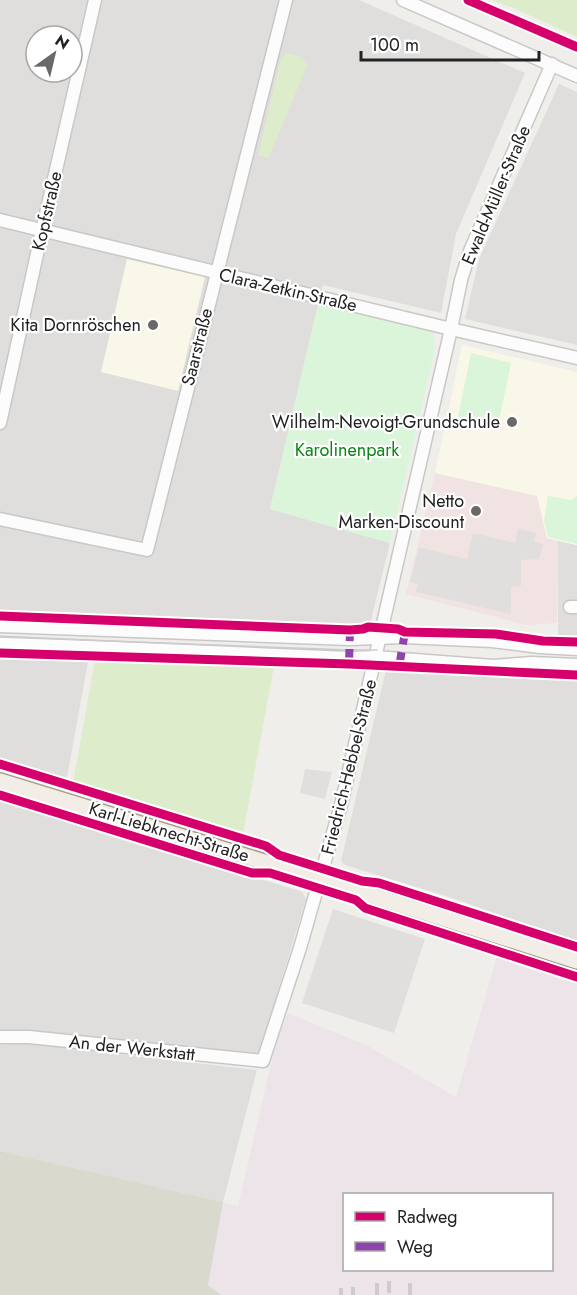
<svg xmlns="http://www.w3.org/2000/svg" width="577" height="1295" viewBox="0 0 577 1295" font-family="Jost,sans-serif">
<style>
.residential{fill:#dfdedc;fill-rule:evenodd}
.commercial{fill:#f1e3e1}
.industrial{fill:#ede4e9;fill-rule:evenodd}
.education{fill:#f8f7e8}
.construction{fill:#d9d9cd}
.grass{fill:#ddeccb}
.park{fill:#daf5da}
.parking{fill:#e0dfde}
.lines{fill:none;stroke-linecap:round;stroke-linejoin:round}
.minor-casing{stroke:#c9c8c7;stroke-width:15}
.major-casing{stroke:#a79c86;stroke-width:18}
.minor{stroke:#fdfcfc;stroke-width:12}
.major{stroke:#f3ede7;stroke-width:15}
.tram{stroke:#ccc;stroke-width:1.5}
.rail{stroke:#ccc;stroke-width:4;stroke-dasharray:12 12;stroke-linecap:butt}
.quiet{stroke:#8e44ad;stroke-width:8;stroke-dasharray:15 8;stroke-linecap:butt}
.cycleway-casing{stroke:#fff;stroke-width:13}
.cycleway{stroke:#d6006c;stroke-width:9}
.poi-dot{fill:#6a6968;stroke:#fff;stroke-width:2}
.labels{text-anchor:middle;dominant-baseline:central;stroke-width:4.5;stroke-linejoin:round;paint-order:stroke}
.street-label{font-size:18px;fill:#222;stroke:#fff}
.poi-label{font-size:18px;fill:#222;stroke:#fff;text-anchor:end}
.park-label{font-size:18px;fill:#0c8416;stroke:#fff}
</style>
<rect width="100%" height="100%" fill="#f0eeeb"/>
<path class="residential" d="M 0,0 L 359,0 L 525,73 L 456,234 L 441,313 L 323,285 L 270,509 L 390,543 L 370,624 L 312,627 L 0,614 ZM 36,36 L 72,36 L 72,72 L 36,72 Z
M 559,84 L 577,92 L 577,345 L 465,319 L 479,259 Z
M 558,541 L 577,545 L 577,639 L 558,639 Z
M 0,659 L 88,662 L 66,783 L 0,763 Z
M 386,670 L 577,679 L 577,942 L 452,898 L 345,865 L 341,861 Z
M 0,798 L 302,892 L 306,899 L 259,1053 L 254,1056 L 50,1034 L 0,1030 Z
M 24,1043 L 257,1070 L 223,1202 L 0,1151 L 0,1045 Z"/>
<path class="commercial" d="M 435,473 L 537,496 L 547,538 L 558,541 L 557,623 L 527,625 L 406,594 Z"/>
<path class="industrial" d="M 497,956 L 577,983 L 577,1295 L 0,1295 L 0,1151 L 238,1206 L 275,1047 L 288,1013 L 368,1046 L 456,1097 ZM 344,1194 L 552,1194 L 552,1270 L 344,1270 Z"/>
<path class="education" d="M 127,259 L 205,277 L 178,391 L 101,372 Z
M 462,345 L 577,372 L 577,545 L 547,538 L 537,496 L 435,473 Z"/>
<path class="construction" d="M 0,1151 L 223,1202 L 208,1285 L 221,1295 L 0,1295 Z"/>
<path class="grass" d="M 492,0 L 577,0 L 577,37 L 516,9 Z
M 287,53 L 302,57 L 307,65 L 269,158 L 258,155 L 281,58 Z
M 95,660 L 274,666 L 243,834 L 73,783 Z"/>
<path class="park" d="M 318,304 L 433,330 L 435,349 L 390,543 L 270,509 Z
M 471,353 L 511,363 L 498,426 L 458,417 Z
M 548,496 L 572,500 L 577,496 L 577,544 L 548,537 L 544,520 Z"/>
<path class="parking" d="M 518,529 L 536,533 L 534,541 L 543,544 L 539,559 L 521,560 L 521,586 L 511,587 L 511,614 L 416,592 L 418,584 L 410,582 L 419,547 L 467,559 L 473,533 L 515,543 Z
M 193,565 L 273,568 L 272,578 L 193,575 Z
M 305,769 L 332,772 L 325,799 L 300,793 Z
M 333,909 L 425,939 L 394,1033 L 302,1003 Z"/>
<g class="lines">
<g class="minor-casing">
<path id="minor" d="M 403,0 L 577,76
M 0,220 L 451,329 L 577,358
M 0,423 L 42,231 L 95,0
M 0,519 L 147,550 L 286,0
M 570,607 L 577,607
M 0,626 L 350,639 L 404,637 L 492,641 L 540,647 L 577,649
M 0,643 L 349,658 L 376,657 L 493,666 L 531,663 L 577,665
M 0,1037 L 29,1037 L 263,1061 L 300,948 L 341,805 L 451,329 L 461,280 L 470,251 L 552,64"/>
</g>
<g class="major-casing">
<path id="major" d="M 0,781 L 320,879 L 577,961"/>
</g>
<use href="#minor" class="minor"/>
<use href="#major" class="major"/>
<path class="tram" d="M 0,637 L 350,650 L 377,650"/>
<path class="rail" d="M 389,1281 L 389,1295
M 341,1295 L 341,1288
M 353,1295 L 353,1287
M 377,1295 L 377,1282
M 410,1295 L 410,1282"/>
<path class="quiet" d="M 349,664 L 350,630
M 399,667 L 405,632"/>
<g class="cycleway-casing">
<path id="cycleway" d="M 468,0 L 577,47
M 0,616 L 350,630 L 363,629 L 368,627 L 398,629 L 405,632 L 496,634 L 543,641 L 577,642
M 0,653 L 349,664 L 577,675
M 0,764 L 266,846 L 279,855 L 362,881 L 379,883 L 577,947
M 0,795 L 252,873 L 270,873 L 356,900 L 365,908 L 577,977"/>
</g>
<use href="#cycleway" class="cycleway"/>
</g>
<g class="poi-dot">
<circle cx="153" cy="325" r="6"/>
<circle cx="512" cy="422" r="6"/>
<circle cx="476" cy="511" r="6"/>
</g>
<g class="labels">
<g class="street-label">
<text transform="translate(496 195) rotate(-67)">Ewald-Müller-Straße</text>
<text transform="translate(47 211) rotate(-77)">Kopfstraße</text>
<text transform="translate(288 290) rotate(13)">Clara-Zetkin-Straße</text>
<text transform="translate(197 347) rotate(-76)">Saarstraße</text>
<text transform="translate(349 767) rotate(-76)">Friedrich-Hebbel-Straße</text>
<text transform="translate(169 832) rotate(17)">Karl-Liebknecht-Straße</text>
<text transform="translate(132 1048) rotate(6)">An der Werkstatt</text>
</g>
<g class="poi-label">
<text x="141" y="325">Kita Dornröschen</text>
<text x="500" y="422">Wilhelm-Nevoigt-Grundschule</text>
<text x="464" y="501">Netto<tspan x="464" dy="21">Marken-Discount</tspan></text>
</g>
<g class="park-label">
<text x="347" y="450">Karolinenpark</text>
</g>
</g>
<rect x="343" y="1193" width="210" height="78" fill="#ffffff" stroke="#a7a7a7" stroke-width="1.5"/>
<rect x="355" y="1212" width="30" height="9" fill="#d6006c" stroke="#a7a7a7" stroke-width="1.5"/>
<text x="397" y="1223" font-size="18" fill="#222222">Radweg</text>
<rect x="355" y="1242" width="30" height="9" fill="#8e44ad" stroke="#a7a7a7" stroke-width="1.5"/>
<text x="397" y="1253" font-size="18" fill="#222222">Weg</text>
<g transform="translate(54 54) rotate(34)"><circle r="28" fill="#ffffff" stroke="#a7a7a7" stroke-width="1.5"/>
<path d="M0-4.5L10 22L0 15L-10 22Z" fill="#6a6968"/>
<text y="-9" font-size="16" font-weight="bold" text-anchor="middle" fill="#222222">N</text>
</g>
<path d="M361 51v9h178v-9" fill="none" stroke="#222222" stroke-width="3"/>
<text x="370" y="51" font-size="18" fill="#222222" stroke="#ffffff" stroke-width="4.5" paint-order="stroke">100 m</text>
</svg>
